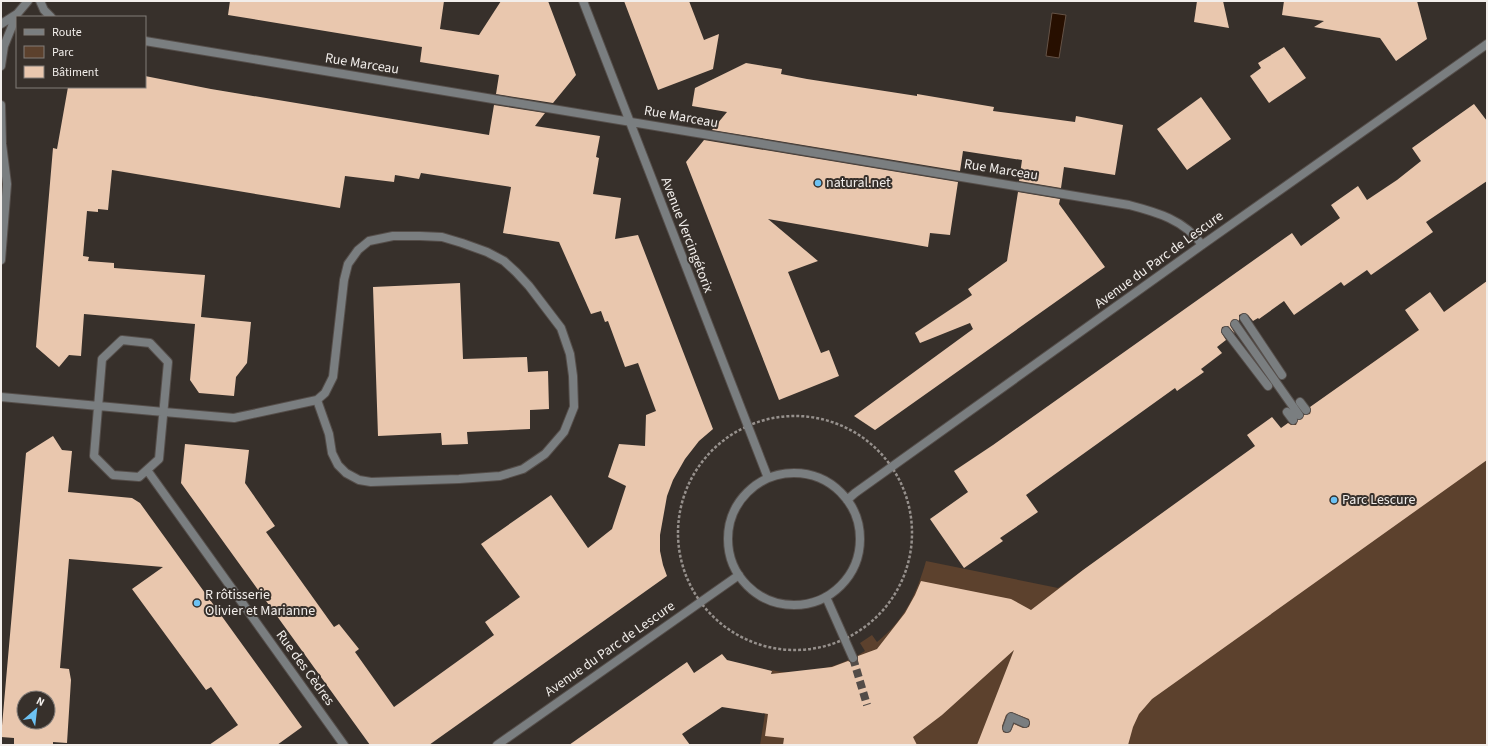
<svg xmlns="http://www.w3.org/2000/svg" width="1488" height="746" viewBox="0 0 1488 746" font-family="'Source Sans 3',sans-serif">
<style>
.green{fill:#5c412d}
.water{fill:#270f00;stroke:#645246}
.building{fill:#e9c7ae;fill-rule:evenodd}
.lines{fill:none;stroke-linecap:round;stroke-linejoin:round}
.pedestrian-tunnel{stroke:#534c48;stroke-width:8;stroke-dasharray:8 4;stroke-linecap:butt}
.service-casing{stroke:#554e4a;stroke-width:10}
.pedestrian-casing{stroke:#554e4a;stroke-width:10}
.minor-casing{stroke:#554e4a;stroke-width:10}
.tertiary-casing{stroke:#554e4a;stroke-width:10}
.path{stroke:#96908c;stroke-width:2.5;stroke-dasharray:3 2;stroke-linecap:butt}
.service{stroke:#7a7e80;stroke-width:8}
.pedestrian{stroke:#7a7e80;stroke-width:8}
.minor{stroke:#7a7e80;stroke-width:8}
.tertiary{stroke:#7a7e80;stroke-width:8}
.poi-dot{fill:#6dc2f3;stroke:#37302b;stroke-width:1.5}
.labels{text-anchor:middle;dominant-baseline:central;stroke-width:4;stroke-linejoin:round;paint-order:stroke}
.street-label{font-size:14px;fill:#f2eeeb;stroke:#37302b}
.poi-label{font-size:14px;fill:#f2eeeb;stroke:#37302b;text-anchor:start}
</style>
<rect width="100%" height="100%" fill="#37302b"/>
<path class="green" d="M 1487,281 L 1487,745 L 760,745 L 772,670 C 801,678 840,667 865,651 L 860,643 L 872,635 L 877,642 C 904,621 917,593 926,561 L 1058,588 Z"/>
<path class="water" d="M 1052,13 L 1066,15 L 1059,58 L 1046,56 Z"/>
<path class="building" d="M 230,1 L 444,1 L 440,29 L 479,35 L 501,1 L 548,1 L 576,75 L 553,103 L 496,94 L 499,75 L 420,62 L 422,47 L 228,15 Z
M 624,1 L 689,1 L 704,40 L 719,34 L 713,69 L 658,90 Z
M 1197,1 L 1223,1 L 1229,28 L 1194,22 Z
M 1284,1 L 1417,1 L 1427,39 L 1396,61 L 1380,38 L 1314,27 L 1324,21 L 1282,15 Z
M 1284,47 L 1306,78 L 1269,103 L 1250,76 L 1261,68 L 1258,63 Z
M 746,63 L 782,69 L 781,74 L 807,79 L 917,96 L 917,94 L 994,107 L 993,111 L 1075,122 L 1076,116 L 1123,125 L 1115,175 L 1064,167 L 1061,188 L 1019,181 L 1022,160 L 963,151 L 960,171 L 712,130 L 727,112 L 692,106 L 695,88 Z
M 145,76 L 211,89 L 489,135 L 494,105 L 545,113 L 535,126 L 600,136 L 596,157 L 599,158 L 593,194 L 621,198 L 615,239 L 638,235 L 713,429 L 699,441 L 685,459 L 673,480 L 667,496 L 660,535 L 660,551 L 663,565 L 667,576 L 429,745 L 370,745 L 181,483 L 185,444 L 249,450 L 245,483 L 275,526 L 266,532 L 334,627 L 339,624 L 359,649 L 355,652 L 394,707 L 494,635 L 485,622 L 520,597 L 481,544 L 551,495 L 588,548 L 612,529 L 626,486 L 608,477 L 619,444 L 645,446 L 646,415 L 656,411 L 638,363 L 625,367 L 608,321 L 605,322 L 601,311 L 591,314 L 559,242 L 503,233 L 511,187 L 421,173 L 419,179 L 395,175 L 394,182 L 345,176 L 340,208 L 112,170 L 108,210 L 98,209 L 98,212 L 87,211 L 83,256 L 89,257 L 88,261 L 114,263 L 114,268 L 205,275 L 201,317 L 251,322 L 247,363 L 236,377 L 234,396 L 199,393 L 190,380 L 195,324 L 84,314 L 81,356 L 69,355 L 59,367 L 36,347 L 53,148 L 57,149 L 68,87 L 145,87 Z
M 1201,97 L 1231,139 L 1187,170 L 1157,129 Z
M 1474,104 L 1487,121 L 1487,181 L 1426,222 L 1433,232 L 1371,275 L 1367,270 L 1344,286 L 1341,282 L 1294,315 L 1284,301 L 1259,319 L 1258,318 L 1253,321 L 1248,315 L 1244,313 L 1239,315 L 1239,321 L 1235,319 L 1232,320 L 1230,325 L 1235,334 L 1228,326 L 1222,327 L 1221,332 L 1226,340 L 1217,347 L 1222,353 L 1201,369 L 1204,372 L 1177,391 L 1175,388 L 1026,495 L 1038,512 L 1000,538 L 1003,541 L 964,568 L 930,519 L 968,492 L 954,471 L 993,445 L 1292,233 L 1301,246 L 1340,218 L 1331,205 L 1358,186 L 1367,200 L 1397,180 L 1421,161 L 1412,148 Z
M 704,140 L 958,182 L 950,235 L 930,233 L 928,247 L 768,219 L 818,261 L 788,272 L 821,353 L 829,350 L 839,376 L 779,400 L 686,162 Z
M 1018,192 L 1060,199 L 1059,204 L 1105,267 L 875,430 L 854,416 L 973,329 L 970,323 L 920,343 L 915,333 L 972,295 L 968,289 L 1007,261 Z
M 1487,281 L 1487,460 L 1152,699 L 1139,714 L 1133,727 L 1128,745 L 977,745 L 1014,650 L 942,715 L 913,737 L 917,745 L 783,745 L 784,738 L 765,736 L 768,714 L 722,707 L 682,734 L 690,745 L 569,745 L 687,662 L 694,673 L 722,654 L 727,660 L 772,671 L 771,674 L 832,667 L 848,661 L 852,663 L 856,663 L 858,661 L 858,656 L 877,649 L 905,613 L 915,595 L 921,581 L 1011,599 L 1031,610 L 1083,570 L 1255,446 L 1247,435 L 1272,417 L 1281,428 L 1288,423 L 1291,425 L 1296,425 L 1298,420 L 1302,419 L 1304,415 L 1310,414 L 1311,410 L 1310,407 L 1419,330 L 1405,310 L 1430,292 L 1444,312 ZM 1011,712 L 1029,719 L 1030,723 L 1029,727 L 1023,728 L 1014,724 L 1010,732 L 1006,733 L 1003,732 L 1002,726 L 1006,715 Z
M 460,283 L 463,359 L 527,357 L 528,372 L 548,371 L 549,409 L 530,410 L 530,429 L 467,432 L 468,444 L 442,445 L 441,433 L 378,436 L 373,287 Z
M 53,436 L 62,450 L 72,451 L 68,492 L 132,498 L 140,503 L 302,727 L 277,745 L 209,745 L 238,725 L 211,687 L 206,690 L 132,589 L 163,567 L 69,559 L 60,668 L 69,669 L 71,680 L 67,743 L 53,742 L 53,745 L 14,745 L 14,738 L 1,737 L 26,453 ZM 24,698 L 48,698 L 48,722 L 24,722 Z"/>
<g class="lines">
<path class="pedestrian-tunnel" d="M 853,658 L 867,705"/>
<g class="service-casing">
<path id="service" d="M 164,412 L 234,418 L 317,400 L 325,393 L 333,377 L 344,280 L 348,264 L 358,250 L 369,241 L 393,236 L 420,236 L 442,237 L 462,243 L 487,252 L 504,261 L 516,272 L 529,286 L 561,328 L 570,354 L 573,376 L 574,407 L 564,432 L 545,454 L 523,469 L 500,476 L 459,479 L 371,482 L 359,480 L 346,473 L 338,465 L 332,453 L 329,434 L 317,400"/>
</g>
<g class="pedestrian-casing">
<path id="pedestrian" d="M 1244,318 L 1282,375
M 1235,324 L 1299,415
M 1226,331 L 1268,386
M 1300,402 L 1306,410
M 1287,412 L 1293,420
M 826,597 L 853,658
M 1007,728 L 1011,717 L 1025,723"/>
</g>
<g class="minor-casing">
<path id="minor" d="M 40,1 L 44,10 L 51,17
M 583,1 L 768,478
M 145,41 L 1129,205 C 1156,212 1185,220 1202,245
M 122,340 L 150,343 L 168,362 L 159,459 L 139,477 L 113,475 L 94,456 L 102,359 Z
M 1,397 L 164,412
M 147,470 L 344,745
M728 539a66 66 0 1 1 132 0a66 66 0 1 1-132 0Z
M 847,500 L 855,493 L 1202,245 L 1487,44
M 497,745 L 739,575"/>
</g>
<g class="tertiary-casing">
<path id="tertiary" d="M 1,24 L 17,14 L 28,1
M 1,66 L 4,46 L 17,14
M 1,105 L 2,144 L 7,184 L 1,260"/>
</g>
<path class="path" d="M678 533a117 117 0 1 1 234 0a117 117 0 1 1-234 0Z"/>
<use href="#service" class="service"/>
<use href="#pedestrian" class="pedestrian"/>
<use href="#minor" class="minor"/>
<use href="#tertiary" class="tertiary"/>
</g>
<g class="poi-dot">
<circle cx="818" cy="183" r="4"/>
<circle cx="1334" cy="500" r="4"/>
<circle cx="197" cy="603" r="4"/>
</g>
<g class="labels">
<g class="street-label">
<text transform="translate(362 64) rotate(9)">Rue Marceau</text>
<text transform="translate(681 117) rotate(10)">Rue Marceau</text>
<text transform="translate(1001 170) rotate(9)">Rue Marceau</text>
<text transform="translate(687 235) rotate(69)">Avenue Vercingétorix</text>
<text transform="translate(1159 260) rotate(-36)">Avenue du Parc de Lescure</text>
<text transform="translate(610 649) rotate(-35)">Avenue du Parc de Lescure</text>
<text transform="translate(305 668) rotate(54)">Rue des Cèdres</text>
</g>
<g class="poi-label">
<text x="826" y="183">natural.net</text>
<text x="1342" y="500">Parc Lescure</text>
<text x="205" y="595">R rôtisserie<tspan x="205" dy="16">Olivier et Marianne</tspan></text>
</g>
</g>
<rect width="1488" height="746" fill="none" stroke="#f2eeeb" stroke-width="4"/>
<rect x="16" y="16" width="130" height="72" fill="#37302b" stroke="#827c78"/>
<rect x="24" y="29" width="20" height="6" fill="#7a7e80" stroke="#827c78"/>
<text x="52" y="36" font-size="12" fill="#f2eeeb">Route</text>
<rect x="24" y="46" width="20" height="12" fill="#5c412d" stroke="#827c78"/>
<text x="52" y="56" font-size="12" fill="#f2eeeb">Parc</text>
<rect x="24" y="66" width="20" height="12" fill="#e9c7ae" stroke="#827c78"/>
<text x="52" y="76" font-size="12" fill="#f2eeeb">Bâtiment</text>
<g transform="translate(36 710) rotate(28)"><circle r="19" fill="#37302b" stroke="#827c78"/>
<path d="M0-3L7 15L0 10L-7 15Z" fill="#6dc2f3"/>
<text y="-6" font-size="11" font-weight="bold" text-anchor="middle" fill="#f2eeeb">N</text>
</g>
</svg>
